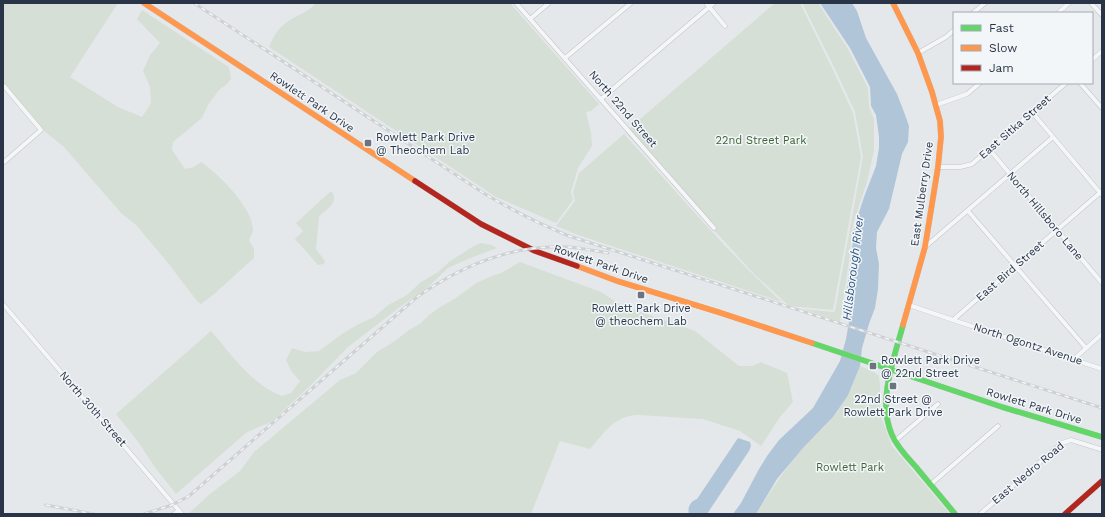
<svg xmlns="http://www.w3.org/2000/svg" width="1105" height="517" viewBox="0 0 1105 517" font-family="'Work Sans',sans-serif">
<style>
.green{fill:#d6dfd5}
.water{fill:#b1c5d8}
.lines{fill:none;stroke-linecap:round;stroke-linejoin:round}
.street-casing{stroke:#c3c6c9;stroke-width:5}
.fast-casing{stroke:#c3c6c9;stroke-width:6}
.slow-casing{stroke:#c3c6c9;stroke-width:6}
.jam-casing{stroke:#c3c6c9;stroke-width:6}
.street{stroke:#f5f6f7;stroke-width:4}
.fast{stroke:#63d668;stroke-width:5.5}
.slow{stroke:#ff974d;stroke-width:5.5}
.jam{stroke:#b3261e;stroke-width:5.5}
.rail-casing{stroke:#ced0d2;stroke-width:3}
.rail{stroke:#f3f6f9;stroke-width:1.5;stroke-dasharray:4.5;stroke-linecap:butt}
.poi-dot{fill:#6b7480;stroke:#f3f6f9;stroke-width:1.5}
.labels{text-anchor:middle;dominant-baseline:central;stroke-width:3;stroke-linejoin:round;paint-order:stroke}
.street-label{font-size:11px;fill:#293547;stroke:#f3f6f9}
.poi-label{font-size:11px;fill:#293547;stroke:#f3f6f9;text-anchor:start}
.park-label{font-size:11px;fill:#3f6434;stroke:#f3f6f9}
.water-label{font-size:12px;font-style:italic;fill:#2e5580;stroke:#f3f6f9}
</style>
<rect width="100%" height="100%" fill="#e5e8eb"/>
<path class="green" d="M 3,3 L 118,3 L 70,77 L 118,107 L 142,117 L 151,103 L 150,87 L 143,71 L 150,55 L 160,43 L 137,19 L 142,10 L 229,67 L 231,79 L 227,84 L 219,90 L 208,105 L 202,118 L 173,142 L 172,150 L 185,169 L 194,167 L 201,162 C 219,174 252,207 253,229 C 253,233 250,237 249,240 L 254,249 L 254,258 L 213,295 L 201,304 L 197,301 L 168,263 L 136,225 L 121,213 L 64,147 L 44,131 L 44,130 L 4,83 L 3,84 Z
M 316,3 L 510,3 L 599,104 L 591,111 L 586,112 L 591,133 L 592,146 L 578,168 L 571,192 L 573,200 L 556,223 L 496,197 L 269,47 C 273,37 278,28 287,22 C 297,15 309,12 316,3 Z
M 775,3 L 800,3 L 832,68 L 853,113 L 861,157 L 833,310 L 789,306 L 754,274 L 625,132 Z
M 802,3 L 818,3 L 848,49 L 868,88 L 869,107 L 874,119 L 874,150 L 867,182 L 853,224 L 849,261 L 840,322 L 803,309 L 833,312 L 835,311 L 863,157 L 855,112 L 834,67 Z
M 624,134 C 676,191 725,250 782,302 L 578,235 L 556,226 L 575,201 L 573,192 L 579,173 Z
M 331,191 C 340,201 327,210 319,216 L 316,249 L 325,261 L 324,264 L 318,265 L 295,239 L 303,231 L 296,223 Z
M 481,243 L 491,245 L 497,248 L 468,259 L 448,268 L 426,289 L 400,307 L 348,347 L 309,387 L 271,422 L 247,432 L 176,494 L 154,466 L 139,443 L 116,414 L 211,331 C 231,354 252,385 282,396 L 291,393 L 300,381 L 291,371 L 286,360 L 292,348 L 305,352 L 319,351 L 342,334 L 357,325 L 374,317 L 388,305 L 407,295 L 421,282 L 438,272 L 449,262 L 472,247 Z
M 520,262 L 601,292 L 621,305 L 695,331 L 739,366 L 753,366 L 761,362 L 787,373 L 793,402 L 780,417 L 761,446 L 740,431 L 703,419 L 638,415 C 614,416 605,432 590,449 L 560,441 L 531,514 L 188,514 L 210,494 L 240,471 L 254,452 L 340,380 L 356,373 L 377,352 L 395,341 L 409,330 L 421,323 L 429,315 L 440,307 L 456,298 L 476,283 L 492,276 L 501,273 Z
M 860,366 L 874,372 L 879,376 L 880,386 L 880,414 L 892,446 L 950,514 L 756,514 C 771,491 784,470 802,449 C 812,438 823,429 832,418 C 845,403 852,384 860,366 Z"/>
<path class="water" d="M 820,3 L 852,3 L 857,11 L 866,38 L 897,94 L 904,112 L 909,126 L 908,142 L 902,154 L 889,209 L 877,232 L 876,248 L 879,264 L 878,289 L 875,308 L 869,324 L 862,348 L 860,366 L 848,395 L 842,404 L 833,417 L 803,448 L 777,479 L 756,514 L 733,514 L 741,503 L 759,469 L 767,456 L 779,440 L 813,408 L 840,361 L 846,339 L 850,316 L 847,289 L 855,225 L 864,197 L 876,166 L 879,148 L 879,137 L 876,115 L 871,106 L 870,87 L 850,48 Z
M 738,438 L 750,442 L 751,446 L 749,451 L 707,514 L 689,514 C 687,507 691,501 697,499 Z"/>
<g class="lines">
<g class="street-casing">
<path id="street" d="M 516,3 L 714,228
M 706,3 L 725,26
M 1091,3 L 1102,15
M 973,13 L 985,3
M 1058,13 L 1069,3
M 530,19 L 549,3
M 918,53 L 946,37 L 954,30
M 565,58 L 631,3
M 1092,60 L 1102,51
M 1080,83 L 1102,108
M 3,87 L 4,86 L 41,130 L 3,163
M 601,99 L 714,3
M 936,105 L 967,94 L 980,83
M 1032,112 L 1102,195
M 989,149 L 1102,283
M 938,167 L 960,167 L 972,164 L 1066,83
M 968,211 L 1086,348
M 925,247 L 1053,137
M 3,304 L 182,514
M 909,305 L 953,320 L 1102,191
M 953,320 L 1102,369
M 1074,359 L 1102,334
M 895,441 L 938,404
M 930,485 L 998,426
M 174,514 L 179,510
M 980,514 L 1062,443 L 1071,440 L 1100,449 L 1102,448"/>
</g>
<g class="fast-casing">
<path id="fast" d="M 903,325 C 894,359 877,401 892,435 C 897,447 907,457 916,467 C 929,483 942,498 955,514
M 812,343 L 1002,407 L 1102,437"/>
</g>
<g class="slow-casing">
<path id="slow" d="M 144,3 L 415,181
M 893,3 L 918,53 L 932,92 L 940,121 L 941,137 L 938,167 L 925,247 L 903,325
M 577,266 L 617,281 L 718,312 L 812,343"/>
</g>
<g class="jam-casing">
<path id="jam" d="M 415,181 L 481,224 L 535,251 L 577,266
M 1065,514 L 1102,481"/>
</g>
<use href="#street" class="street"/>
<use href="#fast" class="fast"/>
<use href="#slow" class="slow"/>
<use href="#jam" class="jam"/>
<g class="rail-casing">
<path id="rail" d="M 194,3 L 485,194 C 512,210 539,224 569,236 L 1102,408
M 46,505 L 94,514
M 144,514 L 172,505 L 189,496 L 417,297 C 461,266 513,244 569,247 C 582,248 595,251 608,253"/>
</g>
<use href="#rail" class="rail"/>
</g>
<g class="poi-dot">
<rect x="364" y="139" width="8" height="8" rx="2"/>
<rect x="637" y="291" width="8" height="8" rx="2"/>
<rect x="869" y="362" width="8" height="8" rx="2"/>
<rect x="889" y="382" width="8" height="8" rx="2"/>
</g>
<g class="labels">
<g class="street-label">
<text transform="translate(312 102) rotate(34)">Rowlett Park Drive</text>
<text transform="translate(623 109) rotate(49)">North 22nd Street</text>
<text transform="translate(1015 127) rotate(-41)">East Sitka Street</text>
<text transform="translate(922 194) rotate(-82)">East Mulberry Drive</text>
<text transform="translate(1045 216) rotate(50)">North Hillsboro Lane</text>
<text transform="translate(601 264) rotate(19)">Rowlett Park Drive</text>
<text transform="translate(1010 271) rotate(-41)">East Bird Street</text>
<text transform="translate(1028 344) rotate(18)">North Ogontz Avenue</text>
<text transform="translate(1034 406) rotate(17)">Rowlett Park Drive</text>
<text transform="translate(93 409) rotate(49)">North 30th Street</text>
<text transform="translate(1028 473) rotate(-40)">East Nedro Road</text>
</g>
<g class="poi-label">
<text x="376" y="137">Rowlett Park Drive<tspan x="376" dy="13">@ Theochem Lab</tspan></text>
<text x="641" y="308" text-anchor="middle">Rowlett Park Drive<tspan x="641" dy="13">@ theochem Lab</tspan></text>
<text x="881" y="360">Rowlett Park Drive<tspan x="881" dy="13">@ 22nd Street</tspan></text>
<text x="893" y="399" text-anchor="middle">22nd Street @<tspan x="893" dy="13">Rowlett Park Drive</tspan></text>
</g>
<g class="park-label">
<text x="761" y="140">22nd Street Park</text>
<text x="850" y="467">Rowlett Park</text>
</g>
<g class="water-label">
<text transform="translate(853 268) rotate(-83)">Hillsborough River</text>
</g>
</g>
<rect width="1105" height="517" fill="none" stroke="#293547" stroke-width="8"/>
<rect x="953" y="12" width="140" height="72" fill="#f3f6f9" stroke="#a2a9b2"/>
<rect x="961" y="25" width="20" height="6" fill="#63d668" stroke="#a2a9b2"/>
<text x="989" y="32" font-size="12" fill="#293547">Fast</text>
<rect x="961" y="45" width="20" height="6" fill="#ff974d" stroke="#a2a9b2"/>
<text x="989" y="52" font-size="12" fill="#293547">Slow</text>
<rect x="961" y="65" width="20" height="6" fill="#b3261e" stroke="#a2a9b2"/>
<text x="989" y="72" font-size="12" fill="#293547">Jam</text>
</svg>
